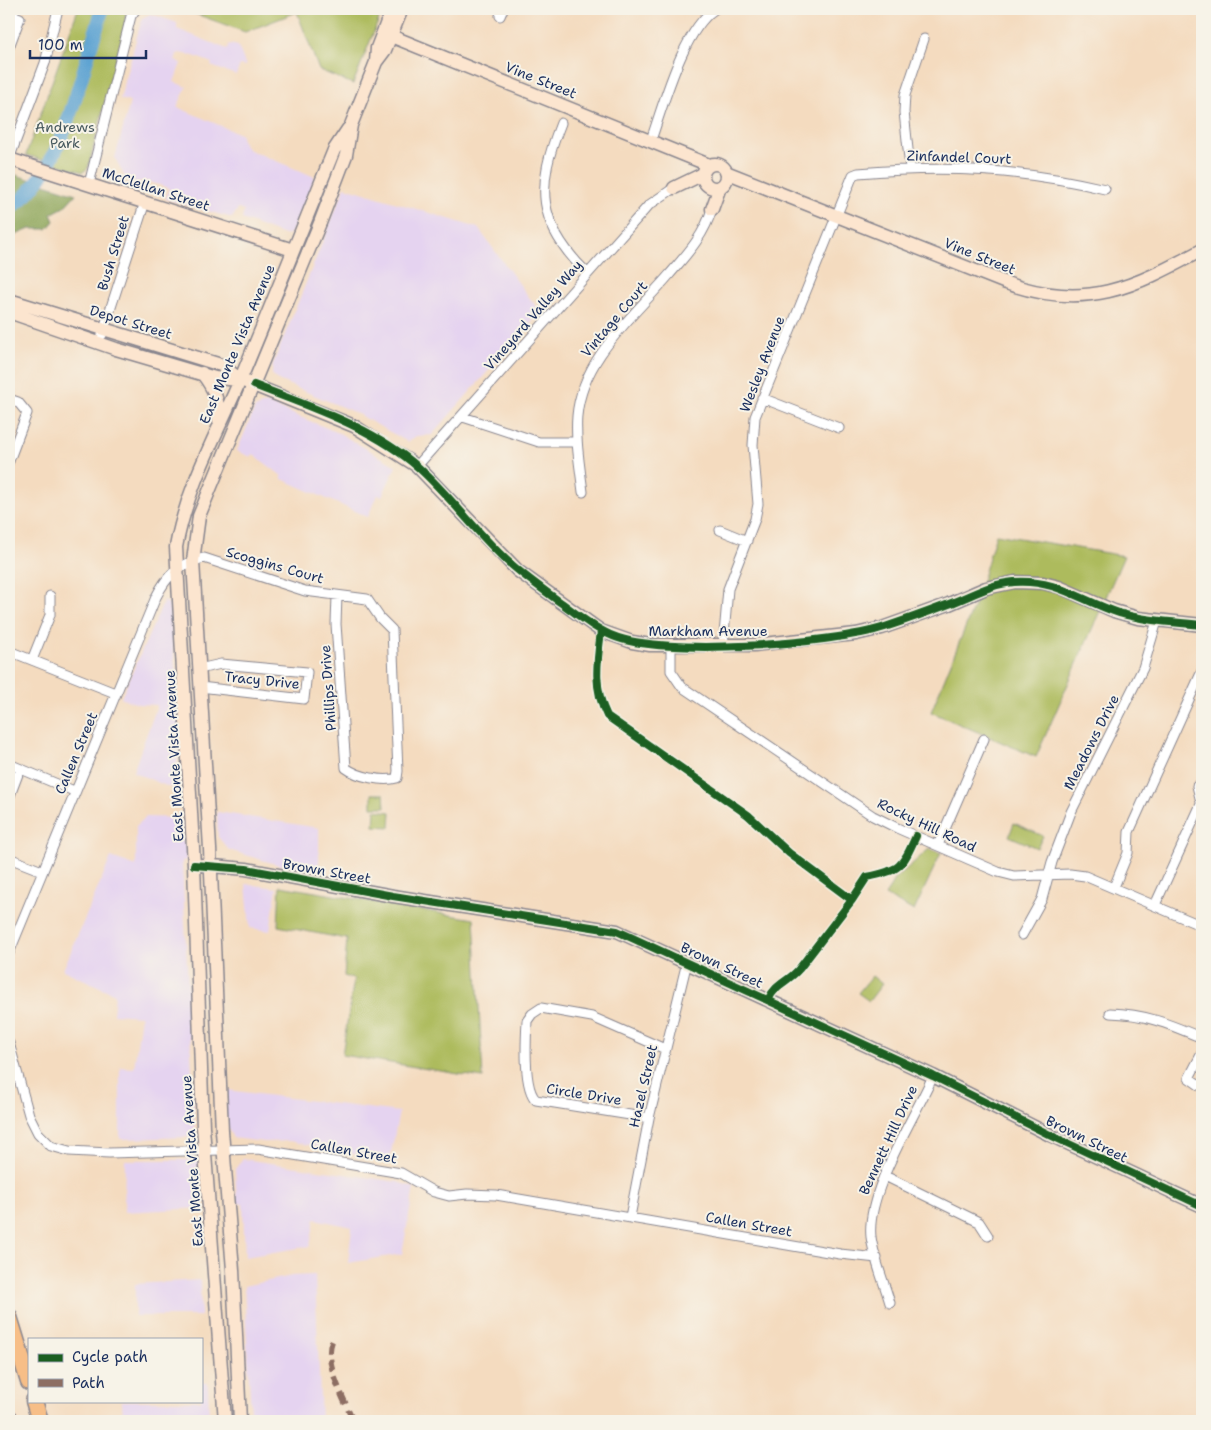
<svg xmlns="http://www.w3.org/2000/svg" width="1211" height="1430" viewBox="0 0 1211 1430" font-family="'Shantell Sans',sans-serif">
<style>
.built{fill:#e5d3f0}
.green{fill:#adbb5d;stroke:#64755e}
.forest{fill:#8aa354;stroke:#526959}
.lines{fill:none;stroke-linecap:round;stroke-linejoin:round}
.river{stroke:#5da3d2;stroke-width:14}
.street-casing{stroke:#88858e;stroke-width:11}
.secondary-casing{stroke:#88858e;stroke-width:15}
.highway-casing{stroke:#88858e;stroke-width:19}
.street{stroke:#fff;stroke-width:9}
.secondary{stroke:#fce5cf;stroke-width:12}
.highway{stroke:#f7be87;stroke-width:16}
.quiet{stroke:#8d6e63;stroke-width:6;stroke-dasharray:12 6;stroke-linecap:butt}
.cycleway-casing{stroke:#f7f3e8;stroke-width:11}
.cycleway{stroke:#1b5e20;stroke-width:8}
.labels{text-anchor:middle;dominant-baseline:central;stroke-width:4;stroke-linejoin:round;paint-order:stroke}
.street-label{font-size:14px;fill:#1b2f5e;stroke:#f7f3e8}
.park-label{font-size:14px;fill:#47595e;stroke:#f7f3e8}
</style>
<rect width="100%" height="100%" fill="#f7f3e8"/>
<filter id="ink" filterUnits="userSpaceOnUse"><feTurbulence type="fractalNoise" baseFrequency=".02" numOctaves="2"/><feDisplacementMap in="SourceGraphic" scale="10" xChannelSelector="R" yChannelSelector="G"/><feConvolveMatrix kernelMatrix="1 2 1 2 8 2 1 2 1" color-interpolation-filters="sRGB"/></filter>
<filter id="wash" filterUnits="userSpaceOnUse"><feTurbulence type="fractalNoise" baseFrequency=".0096" numOctaves="4" result="noise"/><feDisplacementMap in="SourceGraphic" scale="20" xChannelSelector="R" yChannelSelector="G"/><feGaussianBlur stdDeviation="1.12" result="paint"/><feColorMatrix in="noise" values="0 0 0 0 0 0 0 0 0 0 0 0 0 0 0 0 0 1.4 0 .05"/><feComposite in="paint" operator="in"/></filter>
<g filter="url(#wash)">
<rect width="100%" height="100%" fill="#f4dbbf"/>
<path class="built" d="M 151,14 L 177,23 L 177,29 L 227,49 L 229,44 L 238,46 L 246,66 L 240,65 L 236,75 L 211,66 L 212,63 L 194,56 L 180,53 L 177,54 L 175,61 L 181,63 L 174,82 L 187,87 L 177,107 L 242,135 L 241,138 L 247,149 L 315,177 L 291,233 L 284,235 L 242,219 L 244,211 L 238,209 L 232,218 L 166,199 L 169,188 L 146,181 L 135,182 L 125,177 L 115,158 L 130,102 L 120,99 L 142,18 Z
M 345,187 L 478,228 L 540,312 L 432,435 L 416,436 L 408,442 L 354,412 L 278,380 L 272,374 L 273,364 Z
M 266,403 L 339,433 L 396,466 L 382,496 L 378,495 L 375,499 L 368,517 L 282,479 L 282,476 L 253,454 L 251,457 L 237,451 L 255,408 Z
M 164,601 L 169,604 L 175,668 L 179,675 L 180,725 L 176,741 L 179,788 L 169,787 L 133,772 L 156,709 L 156,705 L 138,704 L 121,698 Z
M 217,812 L 319,828 L 319,863 L 311,870 L 279,865 L 229,850 L 218,837 Z
M 146,817 L 180,818 L 182,837 L 185,845 L 187,860 L 182,861 L 195,1136 L 192,1137 L 120,1139 L 120,1067 L 134,1068 L 141,1016 L 113,1014 L 115,994 L 63,970 L 111,857 L 136,866 L 136,826 Z
M 246,884 L 277,888 L 270,931 L 250,928 Z
M 227,1090 L 399,1112 L 390,1158 L 353,1154 L 290,1141 L 265,1142 L 233,1138 L 225,1122 Z
M 243,1159 L 398,1182 L 414,1188 L 402,1254 L 348,1263 L 352,1227 L 315,1219 L 310,1246 L 245,1257 L 243,1204 L 237,1203 L 235,1169 Z
M 125,1160 L 199,1160 L 201,1208 L 124,1212 Z
M 315,1275 L 321,1421 L 254,1421 L 251,1414 L 244,1286 L 292,1276 Z
M 200,1280 L 201,1316 L 135,1316 L 135,1284 Z
M 201,1383 L 208,1383 L 209,1421 L 123,1421 L 122,1401 L 201,1401 Z"/>
<path class="green" d="M 78,9 L 126,9 L 125,24 L 88,168 L 83,172 L 26,155 Z
M 172,9 L 383,9 L 353,84 L 319,70 L 297,12 L 245,32 L 185,10 L 183,12 Z
M 996,534 L 1124,556 L 1036,757 L 931,712 L 976,601 Z
M 372,794 L 384,794 L 385,807 L 372,807 Z
M 375,810 L 391,812 L 390,827 L 374,826 Z
M 1014,823 L 1043,836 L 1037,848 L 1009,836 Z
M 929,849 L 941,853 L 914,911 L 885,895 L 896,878 Z
M 280,886 L 474,919 L 483,1078 L 342,1055 L 354,979 L 344,976 L 347,939 L 278,926 Z
M 872,976 L 882,984 L 869,1001 L 858,993 Z"/>
<path class="forest" d="M 16,175 L 76,194 L 64,207 L 51,214 L 54,221 L 47,229 L 30,229 L 11,237 L 12,243 L 9,244 L 9,180 Z"/>
<g class="lines">
<path class="river" d="M 9,209 C 55,180 73,106 88,56 C 92,40 99,25 102,9"/>
</g>
</g>
<g filter="url(#ink)">
<g class="lines">
<g class="street-casing">
<path id="street" d="M 9,14 L 20,18 L 9,47
M 500,16 L 503,9
M 561,123 C 536,186 536,223 587,273
M 651,140 C 664,103 683,30 715,9
M 9,159 L 45,63 L 58,9
M 910,168 L 904,112 L 905,95 L 924,39
M 89,184 L 131,16 L 136,9
M 102,335 L 145,202
M 762,398 L 839,428
M 9,399 L 18,402 L 27,413 L 9,461
M 463,417 L 539,442 L 577,442
M 417,466 L 649,205 L 674,188
M 583,492 C 580,467 575,441 577,416 C 582,358 633,317 669,275 C 687,254 704,236 712,209
M 720,530 L 747,541
M 671,645 L 671,671 L 682,687 L 873,816 L 897,828 L 998,872 L 1014,876 L 1070,874 L 1085,876 L 1202,926
M 723,646 L 728,589 L 755,519 L 758,504 L 753,445 L 755,417 L 853,175 L 858,173 C 945,165 1021,169 1105,189
M 9,651 L 115,693
M 32,660 L 50,615 L 50,596
M 199,669 L 221,664 L 307,672 L 304,699 L 200,687
M 9,764 L 74,791
M 9,798 L 20,769
M 1201,802 L 1197,786 L 1202,782
M 938,845 L 984,739
M 9,858 L 42,871
M 1114,887 L 1128,853 L 1129,832 L 1202,671
M 1155,905 L 1202,802
M 1022,935 L 1042,899 L 1052,862 L 1071,812 L 1143,668 L 1157,621
M 9,953 L 156,597 C 167,575 178,564 204,558 L 305,591 L 367,599 L 380,618 L 392,630 L 398,771 L 397,778 C 383,782 358,777 346,768 L 336,624 L 337,596
M 1110,1013 C 1146,1014 1169,1024 1202,1038
M 9,1043 L 29,1115 L 38,1133 L 51,1146 L 69,1151 L 109,1153 L 258,1149 L 401,1173 L 434,1192 L 449,1196 L 467,1194 L 496,1195 L 840,1254 L 877,1258
M 1202,1053 L 1189,1078 L 1202,1087
M 649,1118 L 536,1100 C 523,1088 526,1039 527,1021 L 532,1014 L 541,1008 L 592,1017 L 665,1049
M 885,1176 L 979,1222 L 988,1236
M 630,1217 L 649,1118 L 687,962
M 890,1303 C 884,1282 874,1259 871,1237 C 866,1192 914,1119 933,1076"/>
</g>
<g class="secondary-casing">
<path id="secondary" d="M 391,36 L 709,165
M 376,62 L 385,50 L 402,9
M 9,159 L 293,250
M703 176a12 12 0 1 1 24 0a12 12 0 1 1-24 0Z
M 726,172 L 1006,283 C 1087,311 1132,288 1202,250
M 674,188 L 703,174
M 712,209 L 720,187
M 9,300 L 221,365 L 241,380
M 9,312 L 116,349 L 215,378 L 241,380 L 354,426 L 417,466 L 518,571 L 601,631 L 632,642 L 650,645 L 754,645 L 856,634 L 882,628 L 949,604 L 986,588 L 1015,582 L 1043,583 L 1059,587 L 1114,611 L 1138,618 L 1202,625
M 202,373 C 215,390 219,401 219,421
M 202,865 L 246,869 L 393,896 L 617,931 L 933,1076 L 1052,1136 L 1202,1206
M 225,1421 L 203,1127 L 194,865 L 176,547 C 187,486 217,434 241,378 C 273,302 303,226 334,150 L 348,129
M 240,1421 L 233,1270 L 222,1131 L 210,849 L 193,561 L 199,516 L 210,489 L 320,223 L 346,155 L 351,125 L 376,62 L 377,48 L 392,9"/>
</g>
<g class="highway-casing">
<path id="highway" d="M 9,1317 L 29,1382
M 34,1401 L 40,1421
M 9,1418 L 10,1421"/>
</g>
<use href="#street" class="street"/>
<use href="#secondary" class="secondary"/>
<use href="#highway" class="highway"/>
<path class="quiet" d="M 332,1341 C 323,1363 345,1400 353,1421"/>
<g class="cycleway-casing">
<path id="cycleway" d="M 254,385 C 310,407 373,427 419,468 C 449,495 473,528 502,556 C 519,573 540,587 560,602 C 577,614 593,628 613,636 C 662,657 833,644 885,627 C 906,620 928,612 949,604 C 971,596 990,584 1014,582 C 1057,579 1081,601 1119,613 C 1146,621 1174,622 1202,625
M 601,631 C 597,662 593,688 607,716 L 748,815 L 789,853 L 852,900 L 867,877 C 901,870 902,867 916,836
M 194,865 L 246,869 L 393,896 L 617,931 L 933,1076 L 1052,1136 L 1202,1206
M 768,1000 C 777,982 787,983 799,969 L 852,900"/>
</g>
<use href="#cycleway" class="cycleway"/>
</g>
</g>
<g class="labels">
<g class="street-label">
<text transform="translate(541 80) rotate(22)">Vine Street</text>
<text transform="translate(959 157) rotate(2)">Zinfandel Court</text>
<text transform="translate(156 189) rotate(18)">McClellan Street</text>
<text transform="translate(113 253) rotate(-73)">Bush Street</text>
<text transform="translate(980 256) rotate(22)">Vine Street</text>
<text transform="translate(533 315) rotate(-49)">Vineyard Valley Way</text>
<text transform="translate(614 319) rotate(-50)">Vintage Court</text>
<text transform="translate(131 322) rotate(17)">Depot Street</text>
<text transform="translate(237 344) rotate(-67)">East Monte Vista Avenue</text>
<text transform="translate(762 364) rotate(-69)">Wesley Avenue</text>
<text transform="translate(275 565) rotate(16)">Scoggins Court</text>
<text x="708" y="631">Markham Avenue</text>
<text transform="translate(262 680) rotate(6)">Tracy Drive</text>
<text transform="translate(328 688) rotate(-94)">Phillips Drive</text>
<text transform="translate(1091 742) rotate(-63)">Meadows Drive</text>
<text transform="translate(76 753) rotate(-67)">Callen Street</text>
<text transform="translate(174 756) rotate(-93)">East Monte Vista Avenue</text>
<text transform="translate(927 825) rotate(25)">Rocky Hill Road</text>
<text transform="translate(327 871) rotate(10)">Brown Street</text>
<text transform="translate(722 965) rotate(25)">Brown Street</text>
<text transform="translate(643 1086) rotate(-77)">Hazel Street</text>
<text transform="translate(584 1094) rotate(9)">Circle Drive</text>
<text transform="translate(1087 1139) rotate(26)">Brown Street</text>
<text transform="translate(888 1140) rotate(-65)">Bennett Hill Drive</text>
<text transform="translate(354 1151) rotate(10)">Callen Street</text>
<text transform="translate(192 1161) rotate(-94)">East Monte Vista Avenue</text>
<text transform="translate(749 1224) rotate(10)">Callen Street</text>
</g>
<g class="park-label">
<text x="65" y="127">Andrews<tspan x="65" dy="16">Park</tspan></text>
</g>
</g>
<rect width="1211" height="1430" fill="none" stroke="#f7f3e8" stroke-width="30"/>
<rect x="28" y="1338" width="175" height="65" fill="#f7f3e8" stroke="#9fa5b1"/>
<rect x="38" y="1354" width="25" height="8" fill="#1b5e20" stroke="#9fa5b1"/>
<text x="72" y="1362" font-size="15" fill="#1b2f5e">Cycle path</text>
<rect x="38" y="1379" width="25" height="8" fill="#8d6e63" stroke="#9fa5b1"/>
<text x="72" y="1388" font-size="15" fill="#1b2f5e">Path</text>
<path d="M30 50v8h116v-8" fill="none" stroke="#1b2f5e" stroke-width="2.5"/>
<text x="38" y="50" font-size="15" fill="#1b2f5e" stroke="#f7f3e8" stroke-width="4" paint-order="stroke">100 m</text>
</svg>
